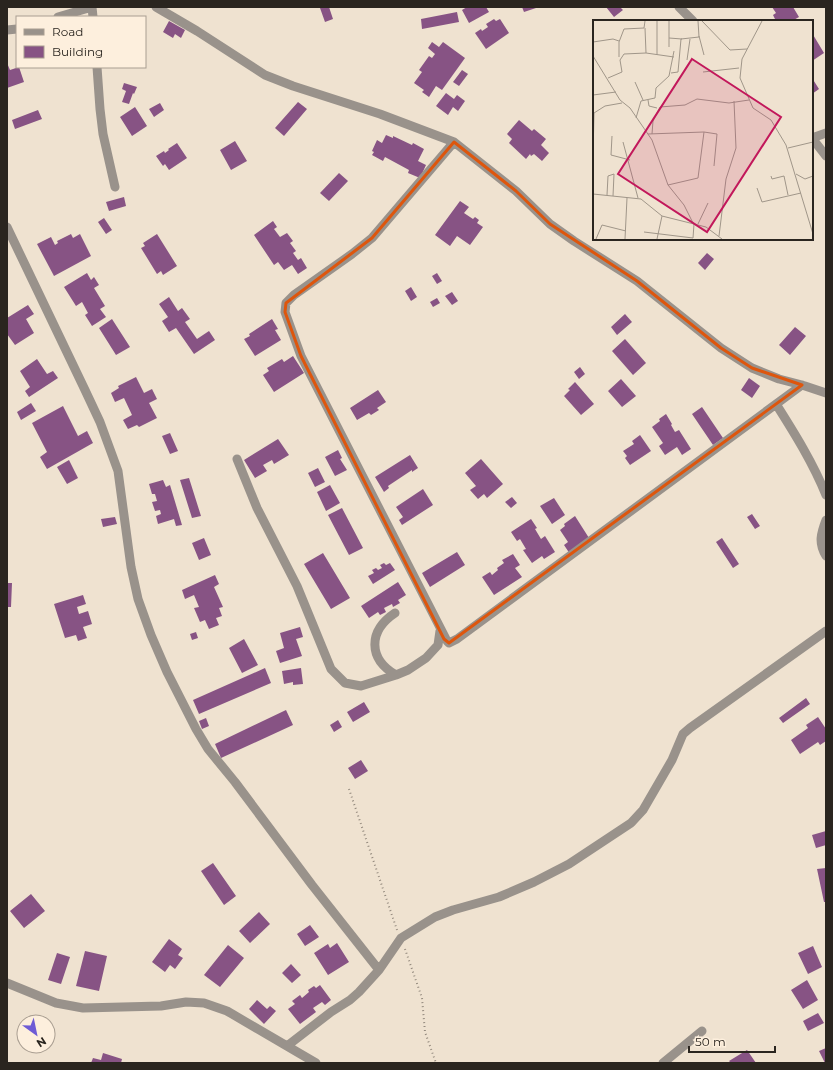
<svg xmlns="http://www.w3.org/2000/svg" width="833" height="1070" viewBox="0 0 833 1070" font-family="Montserrat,sans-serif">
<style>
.building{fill:#875384}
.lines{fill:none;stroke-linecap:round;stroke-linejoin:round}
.path{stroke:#948a7e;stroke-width:2;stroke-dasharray:1 3;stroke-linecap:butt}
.street{stroke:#99928b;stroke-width:9}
.marked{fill:none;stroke:#de560d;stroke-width:3;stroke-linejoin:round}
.inset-road{fill:none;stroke:#a09689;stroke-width:1}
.view{fill:#c2185b;fill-opacity:0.15;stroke:#c2185b;stroke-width:2}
.inset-edge{fill:none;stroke:#2a251f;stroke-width:2}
</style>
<rect width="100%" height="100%" fill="#efe2d0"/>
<path class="building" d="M 324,7 L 329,7 L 333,19 L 325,22 L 320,8 Z
M 467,7 L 486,7 L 489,12 L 469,23 L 462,10 Z
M 522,7 L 539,7 L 524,12 Z
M 606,7 L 620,7 L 623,10 L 614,17 Z
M 772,7 L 793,7 L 799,17 L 792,21 L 776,21 L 773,15 L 776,13 Z
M 457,12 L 459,22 L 422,29 L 421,19 Z
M 494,19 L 496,21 L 500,19 L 509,33 L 486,49 L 475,33 L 481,29 L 482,31 L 488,27 L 486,24 Z
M 169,21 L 185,30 L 181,38 L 175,34 L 173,38 L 163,32 Z
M 812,33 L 824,53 L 812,61 Z
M 432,42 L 439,47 L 443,42 L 465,58 L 442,90 L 436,86 L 429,97 L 422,92 L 424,90 L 414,83 L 422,72 L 419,70 L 429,56 L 432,58 L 435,54 L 428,48 Z
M 7,63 L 10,70 L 19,67 L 24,82 L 7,88 Z
M 462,70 L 468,74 L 459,86 L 453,82 Z
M 812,78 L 819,89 L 812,94 Z
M 124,83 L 137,87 L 134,94 L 133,93 L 129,104 L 122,102 L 126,91 L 122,89 Z
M 446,93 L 454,99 L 457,95 L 465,101 L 458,111 L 453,107 L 448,115 L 436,106 Z
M 298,102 L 307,109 L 284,136 L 275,128 Z
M 160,103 L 164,110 L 154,117 L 149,109 Z
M 135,107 L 147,126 L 132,136 L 120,117 Z
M 38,110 L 42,119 L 15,129 L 12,120 Z
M 519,120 L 532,131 L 534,129 L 546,139 L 541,145 L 549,153 L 542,161 L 534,154 L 531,156 L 530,154 L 526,159 L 509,143 L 512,139 L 507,134 Z
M 386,135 L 393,138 L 393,136 L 412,145 L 413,143 L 424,149 L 418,161 L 426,165 L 420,178 L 408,173 L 409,170 L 385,157 L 383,161 L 372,155 L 374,152 L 372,151 L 377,140 L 382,143 Z
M 235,141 L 247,161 L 231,170 L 220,150 Z
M 177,143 L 187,158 L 169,170 L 165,164 L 163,166 L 156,156 L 164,151 L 165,153 L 169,150 L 168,149 Z
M 339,173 L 348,181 L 329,201 L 320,193 Z
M 124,197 L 126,206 L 109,211 L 106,202 Z
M 460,201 L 469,207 L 464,213 L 473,219 L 475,217 L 479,220 L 477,223 L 483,227 L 470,245 L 457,236 L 450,246 L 435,235 Z
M 104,218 L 112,230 L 106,234 L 98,222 Z
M 273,221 L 277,227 L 274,229 L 280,237 L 287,233 L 293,241 L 290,243 L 296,251 L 293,253 L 298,260 L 301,258 L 307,268 L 298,274 L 292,265 L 284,270 L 278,262 L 274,265 L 254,235 Z
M 71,234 L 73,238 L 80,234 L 91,256 L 54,276 L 37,244 L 51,237 L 55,245 L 58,243 L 57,241 Z
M 157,234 L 177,266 L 163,275 L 161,271 L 157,274 L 141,248 L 145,246 L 143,243 Z
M 707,253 L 714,259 L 705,270 L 698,263 Z
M 87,273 L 91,280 L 94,277 L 99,285 L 94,288 L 105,306 L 100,309 L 106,317 L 92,326 L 85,315 L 88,313 L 82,302 L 76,306 L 64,287 Z
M 437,273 L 442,281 L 437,284 L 432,276 Z
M 411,287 L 417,297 L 411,301 L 405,291 Z
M 452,292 L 458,301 L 452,305 L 445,296 Z
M 169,297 L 178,311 L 182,308 L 190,319 L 185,322 L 197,339 L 209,331 L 215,340 L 194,354 L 176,328 L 169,332 L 162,321 L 168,317 L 159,304 Z
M 437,298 L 440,303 L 433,307 L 430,302 Z
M 28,305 L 34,314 L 26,319 L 34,333 L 15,345 L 7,334 L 7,318 Z
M 625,314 L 632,322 L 617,335 L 611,327 Z
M 112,319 L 130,347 L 116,355 L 99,328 Z
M 272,319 L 278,329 L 275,330 L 281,340 L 255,356 L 244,339 L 250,336 L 249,334 Z
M 795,327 L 806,336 L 790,355 L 779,345 Z
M 625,339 L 646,363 L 633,375 L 612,351 Z
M 293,356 L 304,373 L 274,392 L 263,375 L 269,371 L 267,368 L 282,359 L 284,362 Z
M 37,359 L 47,374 L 53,371 L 58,378 L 29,397 L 25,391 L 30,387 L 20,371 Z
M 580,367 L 585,374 L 579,379 L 574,372 Z
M 136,377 L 144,393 L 152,389 L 157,399 L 149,403 L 157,418 L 139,427 L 137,425 L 128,429 L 123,420 L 132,415 L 124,398 L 115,402 L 111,393 L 119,388 L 118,386 Z
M 749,378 L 760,386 L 752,398 L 741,390 Z
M 621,379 L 636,396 L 622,407 L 608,391 Z
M 575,382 L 594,404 L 581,415 L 564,396 L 570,390 L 568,389 Z
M 378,390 L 386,402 L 377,408 L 379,410 L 371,415 L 369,413 L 357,420 L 350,408 Z
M 31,403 L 36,411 L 21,420 L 17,412 Z
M 63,406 L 78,436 L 87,431 L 93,443 L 47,469 L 40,457 L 47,452 L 32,423 Z
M 702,407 L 723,438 L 713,445 L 692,414 Z
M 666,414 L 672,424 L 671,425 L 675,432 L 679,430 L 691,449 L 682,455 L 677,447 L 665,455 L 659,446 L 663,443 L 652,427 L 660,421 L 659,419 Z
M 170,433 L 178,451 L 170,454 L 162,436 Z
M 640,435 L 651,451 L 630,465 L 625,458 L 627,456 L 623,451 L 634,444 L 632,441 Z
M 278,439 L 289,455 L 274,464 L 272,460 L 263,465 L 267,471 L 255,478 L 244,460 Z
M 338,450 L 342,458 L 340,459 L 347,470 L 335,476 L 325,457 Z
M 410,455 L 418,468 L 412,472 L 412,470 L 388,486 L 389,488 L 384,492 L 375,477 Z
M 481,459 L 503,484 L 487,498 L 484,494 L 478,499 L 470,490 L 476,486 L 465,473 Z
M 69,460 L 78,478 L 67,484 L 57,467 Z
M 318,468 L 325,482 L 315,487 L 308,473 Z
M 189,478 L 201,516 L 192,518 L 180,480 Z
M 163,480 L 166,487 L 170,485 L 182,525 L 176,526 L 174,519 L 158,524 L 156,516 L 161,514 L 160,510 L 155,511 L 152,502 L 157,501 L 155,494 L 152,494 L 149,484 Z
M 330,485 L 340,503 L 326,511 L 317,492 Z
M 423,489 L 433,505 L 402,525 L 399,520 L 403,517 L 396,507 Z
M 512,497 L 517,503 L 511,508 L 505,502 Z
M 554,498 L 565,515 L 552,524 L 540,506 Z
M 342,508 L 363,548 L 349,555 L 328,515 Z
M 752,514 L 760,526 L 755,529 L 747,517 Z
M 575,516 L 589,538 L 570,554 L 564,545 L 568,542 L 560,530 L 565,526 L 564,524 Z
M 115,517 L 117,524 L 103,527 L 101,519 Z
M 531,519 L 537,528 L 535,529 L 541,539 L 545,536 L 555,552 L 544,559 L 542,556 L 532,563 L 523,550 L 526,549 L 520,539 L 517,541 L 511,532 Z
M 204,538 L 211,555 L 199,560 L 192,543 Z
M 722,538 L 739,564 L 733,568 L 716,542 Z
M 457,552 L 465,565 L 430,587 L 422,573 Z
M 323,553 L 350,598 L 331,609 L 304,564 Z
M 513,554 L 520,565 L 515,568 L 522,577 L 494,595 L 482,577 L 490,572 L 492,575 L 498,570 L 497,568 L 504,563 L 502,560 Z
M 384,563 L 386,565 L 390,563 L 395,570 L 373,584 L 368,576 L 374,573 L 372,570 L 376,568 L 378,570 L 382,568 L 380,565 Z
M 215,575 L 219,584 L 214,587 L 223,607 L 219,608 L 222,616 L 216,618 L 219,625 L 209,629 L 205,620 L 200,622 L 194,608 L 199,607 L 194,595 L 185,599 L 182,590 Z
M 398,582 L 406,595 L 398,600 L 400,603 L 393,607 L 392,604 L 384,608 L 386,612 L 380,615 L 378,612 L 369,618 L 361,606 Z
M 7,583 L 12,583 L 11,607 L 7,607 Z
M 83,595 L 86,604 L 77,607 L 79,614 L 88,611 L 92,624 L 83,627 L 87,638 L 78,641 L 76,635 L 65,638 L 54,604 Z
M 300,627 L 303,637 L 296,639 L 302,656 L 280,663 L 276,651 L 284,648 L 280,633 Z
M 196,632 L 198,638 L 192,640 L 190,634 Z
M 244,639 L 258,665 L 242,673 L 229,648 Z
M 265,668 L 271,683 L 199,714 L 193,700 Z
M 301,668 L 303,684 L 293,685 L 293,682 L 284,684 L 282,671 Z
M 806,698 L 810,704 L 783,723 L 779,718 Z
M 364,702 L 370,712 L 353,722 L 347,712 Z
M 286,710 L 293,725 L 221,758 L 215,744 Z
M 818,717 L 826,729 L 826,741 L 820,745 L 818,742 L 800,754 L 791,740 L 808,728 L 806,725 Z
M 206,718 L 209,726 L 202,729 L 199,721 Z
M 338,720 L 342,727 L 334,732 L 330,725 Z
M 361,760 L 368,771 L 355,779 L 348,768 Z
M 826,831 L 826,845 L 816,848 L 812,835 Z
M 213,863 L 236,896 L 224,905 L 201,871 Z
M 826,868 L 826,902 L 824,902 L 817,869 Z
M 31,894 L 45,911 L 24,928 L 10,911 Z
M 259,912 L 270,924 L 250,943 L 239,931 Z
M 310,925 L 319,937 L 305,946 L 297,934 Z
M 169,939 L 182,949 L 178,955 L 183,958 L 175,969 L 170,965 L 165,972 L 152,962 Z
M 337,943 L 349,962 L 328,975 L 314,953 L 328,944 L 330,948 Z
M 228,945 L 244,958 L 220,987 L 204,975 Z
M 813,946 L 822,967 L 808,974 L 798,953 Z
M 85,951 L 107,956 L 99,991 L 76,986 Z
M 57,953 L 70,957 L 61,984 L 48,980 Z
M 291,964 L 301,975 L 292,983 L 282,973 Z
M 807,980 L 818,1000 L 803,1009 L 791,990 Z
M 320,985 L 331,1000 L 325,1005 L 322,1002 L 313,1008 L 316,1012 L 300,1024 L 288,1009 L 295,1004 L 292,1001 L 300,995 L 302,998 L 309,992 L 308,990 L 314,986 L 316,988 Z
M 257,1000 L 267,1009 L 270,1006 L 276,1011 L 264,1024 L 249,1009 Z
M 818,1013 L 824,1023 L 808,1031 L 803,1021 Z
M 826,1048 L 826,1063 L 825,1063 L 819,1051 Z
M 747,1050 L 756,1063 L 731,1063 L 729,1061 Z
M 103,1053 L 122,1059 L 121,1063 L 91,1063 L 93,1058 L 101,1060 Z"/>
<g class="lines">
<path class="path" d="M 349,789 L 397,930
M 405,949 L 422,998 L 425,1032 L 436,1063"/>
<path class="street" d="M 156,7 L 197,31 L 265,75 L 293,86 L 380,114 L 454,142 L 516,191 L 550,224 L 574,241 L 637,281 L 721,348 L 752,368 L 779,379 L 802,385 L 826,393
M 679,7 L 693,21
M 58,17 L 92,7 L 93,17
M 7,30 L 17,29
M 97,67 L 100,109 L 103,134 L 115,187
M 812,138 L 826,156
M 812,138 L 826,133
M 454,142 L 372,238 L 352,254 L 294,295 L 286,303 L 285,312 L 301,356 L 447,641 L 449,643 L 457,639 L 802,385
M 7,227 L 85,390 L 100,422 L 118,471 L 131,567 L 138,599 L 151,635 L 167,672 L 196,729 L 208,749 L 235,782 L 312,885 L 379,970
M 776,404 C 795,434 813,463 826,495
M 237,459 L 257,508 L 297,586 L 331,669 L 345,683 L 361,686 L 396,675 L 408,670 L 426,658 L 438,645 L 440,631
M 826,520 C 821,533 818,543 826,556
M 395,613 C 368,631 368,659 396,675
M 7,983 L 56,1003 L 83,1008 L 161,1006 L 186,1002 L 204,1003 L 227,1011 L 316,1063
M 287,1046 L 331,1012 L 350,1000 L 359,992 L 379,970 L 401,938 L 435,917 L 453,910 L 499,897 L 534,882 L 569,864 L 631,823 L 643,810 L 672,760 L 683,734 L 690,728 L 826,631
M 663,1063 L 702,1031"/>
</g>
<path class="marked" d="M 454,142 L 516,191 L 550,224 L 637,281 L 721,348 L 752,368 L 802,385 L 449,643 L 444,639 L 301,356 L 285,312 L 286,303 L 372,238 Z"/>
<g transform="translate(593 20)">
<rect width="220" height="220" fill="#efe2d0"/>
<path class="inset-road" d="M 64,1 L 64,35M 109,1 L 137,30 L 154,29M 169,1 L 149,39 L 147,58 L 160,88 L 178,100 L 193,125 L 220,214M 52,8 L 53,33M 106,16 L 111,35M 76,18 L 89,19M 0,22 L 20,19 L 26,21M 76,27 L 76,1M 0,36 L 27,80 L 37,88 L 59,120 L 75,165 L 91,185 L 100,203M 26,37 L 26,22 L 31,9 L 51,8 L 52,1M 94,40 L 97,19M 110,52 L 146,48M 78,53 L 85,52 L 88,19 L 106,17 L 105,1M 15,58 L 29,52 L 27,40 L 31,34 L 53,33 L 81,37M 42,62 L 50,80M 0,75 L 23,72M 55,80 L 56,86 L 64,88M 43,98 L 48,81 L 62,78 L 63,68 L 76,56 L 81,31M 111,112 L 124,114 L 121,146M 55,114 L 111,112 L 105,158 L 75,165M 59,114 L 60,101 L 67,87 L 92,85 L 104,79 L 136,83 L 156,80M 19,116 L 18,135 L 37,140M 30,122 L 45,178M 195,128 L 220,122M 0,135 L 1,93 L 12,86 L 29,83M 203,154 L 212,159 L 220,156M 178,156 L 179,159 L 191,156 L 195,175M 164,168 L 169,182 L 208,173M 0,174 L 48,179 L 69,196 L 113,207 L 129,219M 14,175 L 15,156 L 21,154 L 20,176M 105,204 L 115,183M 51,212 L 100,218M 126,216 L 133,159 L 143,128 L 141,81M 100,218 L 101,204M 3,219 L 9,205 L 33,211M 32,219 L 34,178M 64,219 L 69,196"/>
<path class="view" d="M 99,39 L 188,97 L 114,212 L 25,154 Z"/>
<rect width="220" height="220" class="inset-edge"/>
</g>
<rect width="833" height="1070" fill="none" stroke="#2a251f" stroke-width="16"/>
<rect x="16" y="16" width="130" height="52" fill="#fdefdd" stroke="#a99e91"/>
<rect x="24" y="29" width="20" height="6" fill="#99928b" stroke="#a99e91"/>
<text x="52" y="36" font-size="12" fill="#2a251f">Road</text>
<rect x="24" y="46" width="20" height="12" fill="#875384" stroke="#a99e91"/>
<text x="52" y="56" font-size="12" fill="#2a251f">Building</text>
<g transform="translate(36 1034) rotate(147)"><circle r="19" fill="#fdefdd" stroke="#a99e91"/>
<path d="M0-3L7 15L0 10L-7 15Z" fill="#6e5bd5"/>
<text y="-6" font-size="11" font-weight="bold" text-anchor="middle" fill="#2a251f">N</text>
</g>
<path d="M689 1046v6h86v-6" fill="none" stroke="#2a251f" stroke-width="2"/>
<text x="695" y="1046" font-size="12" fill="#2a251f" stroke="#fdefdd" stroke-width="3" paint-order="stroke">50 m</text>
</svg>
